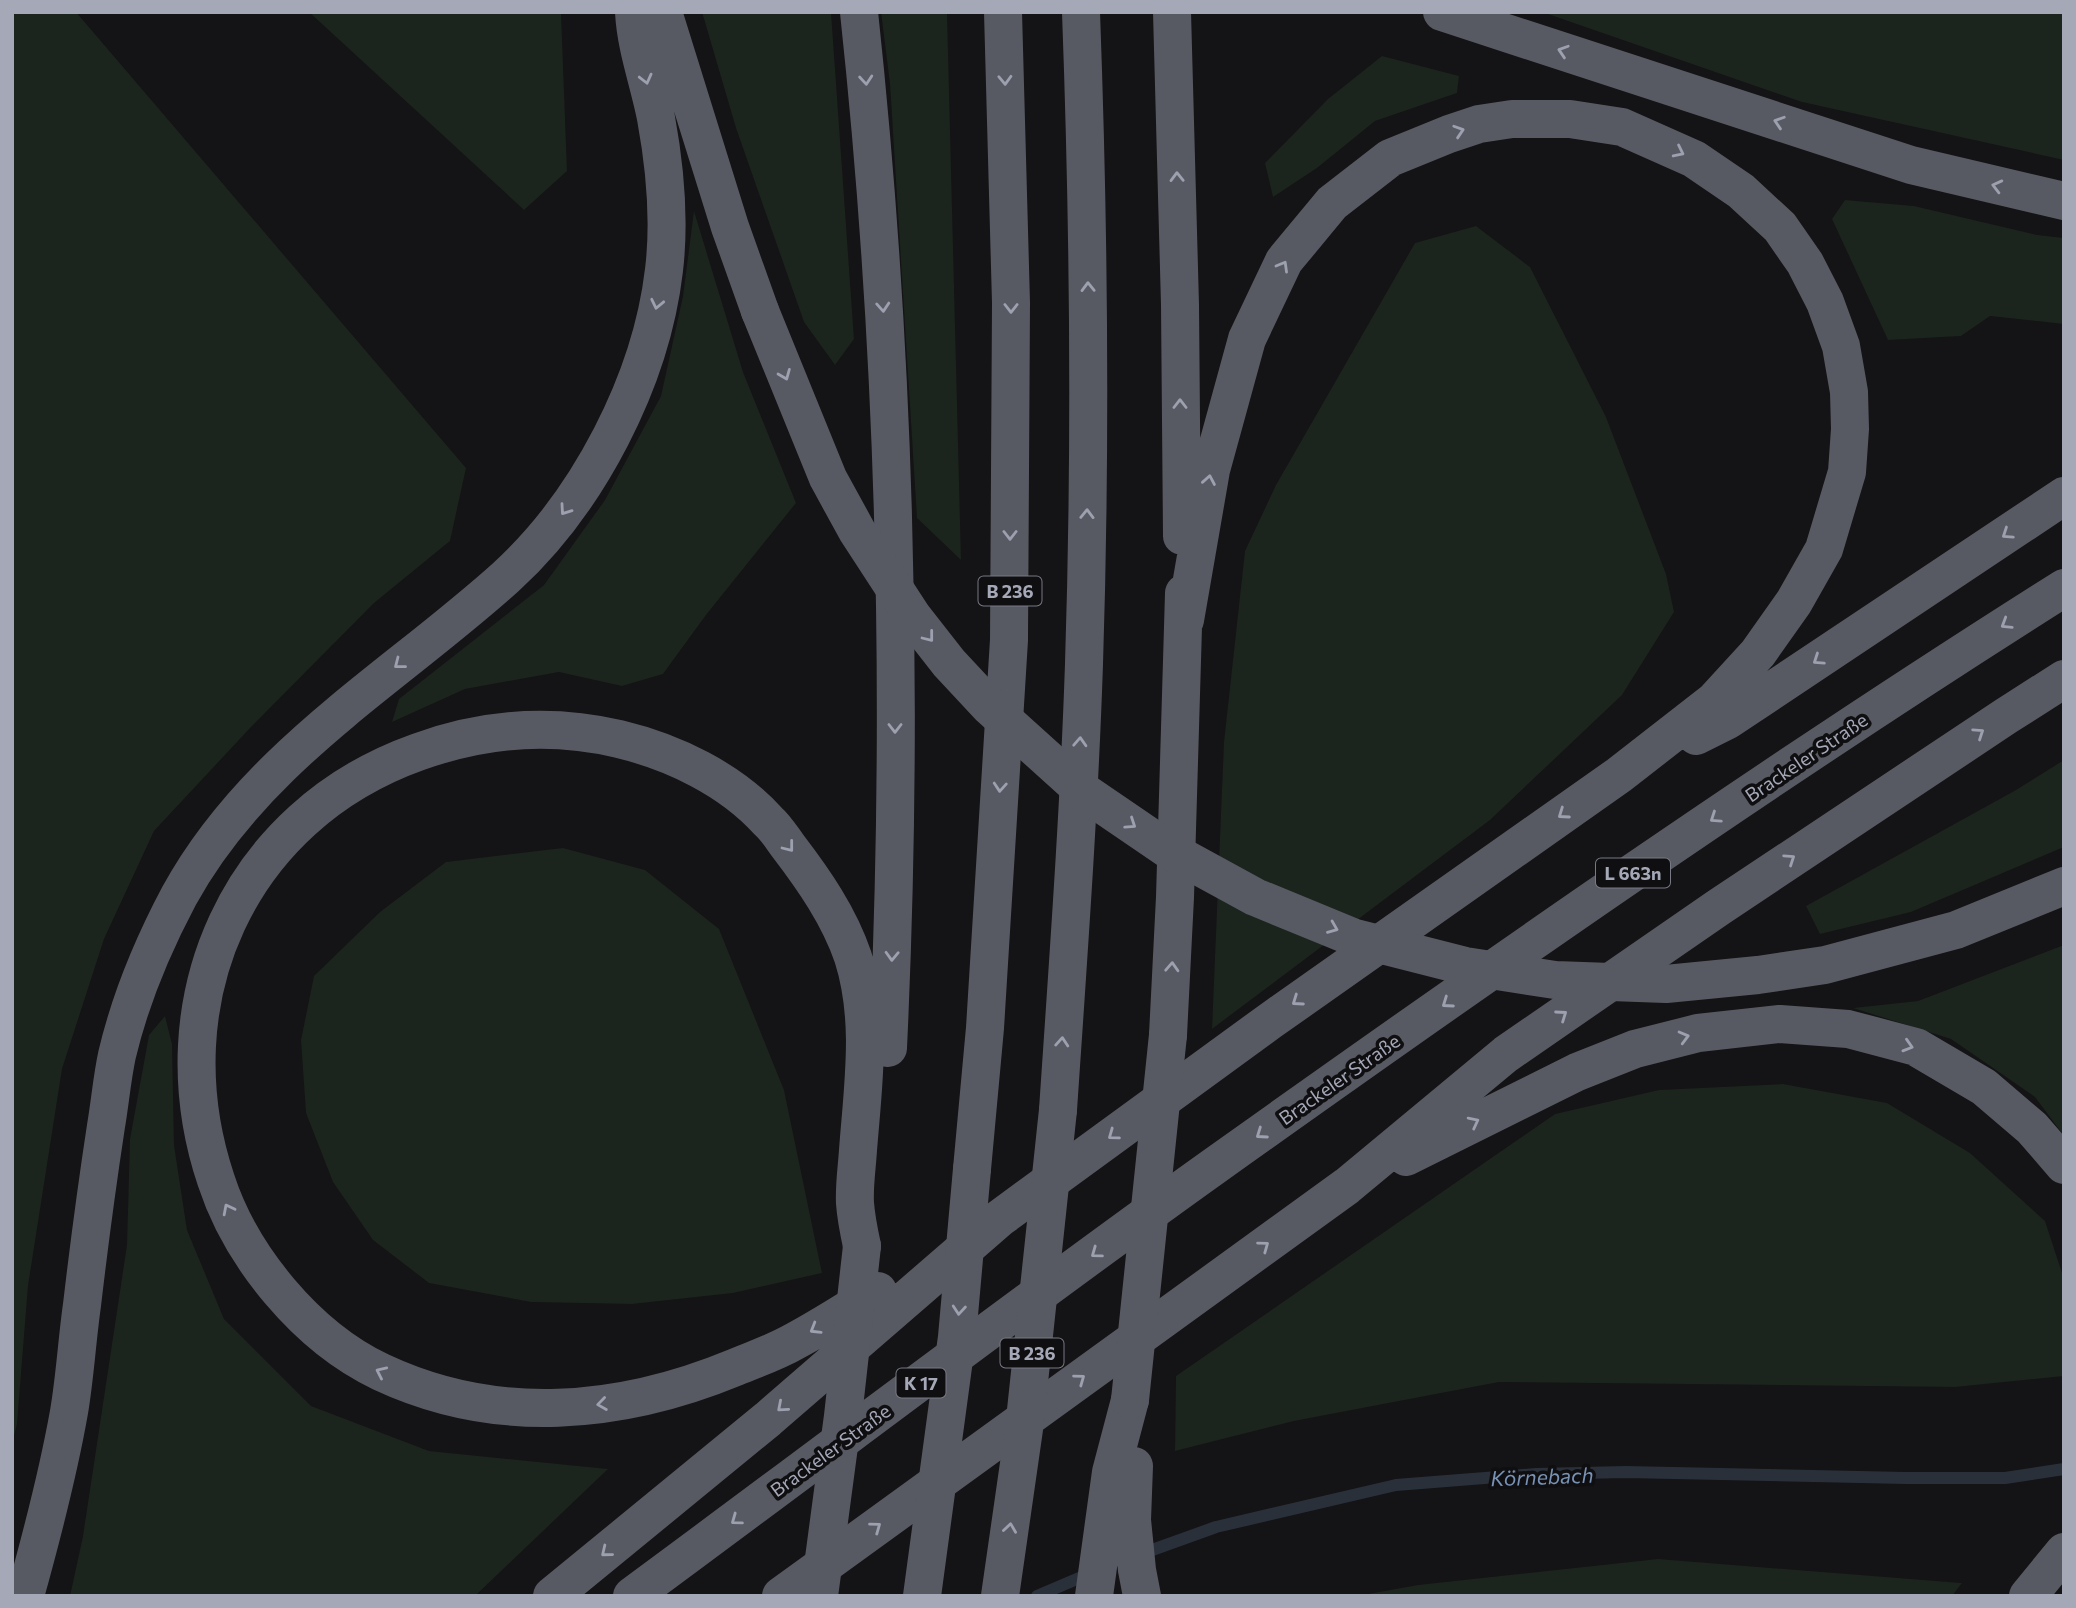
<svg xmlns="http://www.w3.org/2000/svg" width="2076" height="1608" viewBox="0 0 2076 1608" font-family="Commissioner,sans-serif">
<style>
.green{fill:#1b241d}
.lines{fill:none;stroke-linecap:round;stroke-linejoin:round}
.stream{stroke:#29303a;stroke-width:12}
.trunk{stroke:#585a63;stroke-width:38}
.trunk-bridge{stroke:#585a63;stroke-width:38}
.oneway{stroke:#9ca0af}
.labels{text-anchor:middle;dominant-baseline:central;stroke-width:7;stroke-linejoin:round;paint-order:stroke}
.shield{fill:#0f0e10;stroke:#777a85;stroke-width:2}
.shield-label{font-size:18px;font-weight:bold;fill:#a4a8b7}
.street-label{font-size:19px;fill:#a4a8b7;stroke:#0f0e10}
.water-label{font-size:21px;font-style:italic;fill:#7892b5;stroke:#0f0e10}
</style>
<rect width="100%" height="100%" fill="#141315"/>
<path class="green" d="M 21,12 L 76,12 L 466,468 L 450,541 L 374,603 L 251,727 L 154,831 L 104,939 L 62,1069 L 28,1286 L 17,1424 L 12,1444 L 12,15 Z
M 309,12 L 561,12 L 567,171 L 524,210 Z
M 702,12 L 831,12 L 854,339 L 835,365 L 804,322 L 736,128 Z
M 881,12 L 947,12 L 961,560 L 917,518 L 890,84 Z
M 1542,12 L 2064,12 L 2064,160 L 1802,102 Z
M 1382,56 L 1459,76 L 1457,93 L 1375,121 L 1317,168 L 1273,197 L 1265,163 L 1328,99 Z
M 1845,200 L 1914,206 L 2037,235 L 2064,238 L 2064,324 L 1990,316 L 1961,336 L 1888,340 L 1832,219 Z
M 694,211 L 743,372 L 796,503 L 706,615 L 663,674 L 622,686 L 559,672 L 465,689 L 392,722 L 399,699 L 544,585 L 605,500 L 661,396 L 683,296 Z
M 1476,226 L 1530,267 L 1606,417 L 1666,574 L 1674,612 L 1622,695 L 1490,820 L 1212,1029 L 1224,742 L 1245,551 L 1276,485 L 1415,243 Z
M 2064,760 L 2064,847 L 1911,912 L 1820,934 L 1806,906 L 2016,790 Z
M 563,848 L 645,870 L 719,929 L 784,1090 L 822,1273 L 733,1293 L 632,1304 L 531,1302 L 429,1283 L 373,1240 L 333,1182 L 306,1113 L 301,1040 L 314,976 L 380,912 L 446,862 Z
M 2064,945 L 2064,1136 L 2035,1097 L 1951,1039 L 1853,1008 L 1918,1001 Z
M 165,1016 L 172,1044 L 174,1145 L 187,1230 L 224,1319 L 311,1406 L 429,1451 L 608,1469 L 475,1596 L 70,1596 L 83,1536 L 127,1245 L 130,1139 L 149,1035 Z
M 1783,1084 L 1887,1103 L 1970,1153 L 2045,1221 L 2064,1279 L 2064,1376 L 1955,1387 L 1499,1382 L 1294,1421 L 1175,1451 L 1176,1376 L 1555,1114 L 1659,1090 Z
M 1658,1559 L 1961,1583 L 1962,1583 L 1952,1596 L 1357,1596 L 1418,1585 Z"/>
<g class="lines">
<path class="stream" d="M 1141,1554 L 1216,1527 L 1396,1485 L 1536,1474 L 1626,1472 L 1906,1478 L 2005,1478 L 2064,1469
M 1037,1596 L 1091,1573"/>
<path class="trunk" d="M 663,12 L 730,227 L 760,311
M 859,12 C 896,356 904,703 888,1048
M 1172,12 L 1180,305 L 1182,536
M 1442,12 L 1911,165 L 2064,201
M 1696,736 L 1728,720 L 2064,496
M 1168,1035 L 1175,897 L 1184,593
M 1058,1110 C 1068,962 1079,813 1084,664 C 1091,447 1089,229 1081,12
M 1406,1157 L 1577,1072 L 1635,1049 L 1698,1033 L 1780,1024 L 1848,1029 L 1916,1047 L 1984,1087 L 2032,1128 L 2064,1165
M 972,1169 L 985,1028 L 1009,640 L 1011,303 L 1003,12
M 862,1246 C 859,1232 856,1218 855,1203 C 854,1186 857,1167 858,1150 C 863,1085 873,1020 853,957 C 839,916 814,880 788,846 C 782,838 776,828 768,821 C 730,779 673,752 619,739 C 551,723 484,728 418,752 C 238,816 156,1001 216,1180 C 241,1257 307,1337 381,1372 C 496,1426 620,1415 736,1367 C 755,1359 776,1352 795,1341 C 823,1326 851,1308 878,1291
M 1134,1466 L 1132,1520 L 1137,1570 L 1142,1596
M 25,1596 C 42,1535 58,1474 69,1412 C 75,1377 77,1340 82,1305 C 89,1245 97,1185 106,1126 C 110,1103 112,1078 117,1055 C 130,1000 153,945 179,896 C 255,757 393,679 506,577 C 588,502 651,381 664,270 C 670,220 665,167 656,118 C 649,82 636,49 634,12
M 552,1596 L 768,1419 L 1000,1218 L 1270,1021 L 1619,775 L 1714,701 L 1758,653 L 1794,602 L 1824,549 L 1847,472 L 1850,429 L 1849,392 L 1841,346 L 1825,302 L 1805,263 L 1780,227 L 1741,191 L 1694,159 L 1622,127 L 1570,119 L 1512,119 L 1479,124 L 1449,134 L 1390,158 L 1332,203 L 1284,261 L 1247,339 L 1211,470 L 1185,620
M 632,1596 C 826,1453 1017,1307 1213,1167 C 1492,968 1774,771 2064,588
M 781,1596 L 1347,1186 L 1506,1054 L 1719,907 L 2006,716 L 2064,679
M 1094,1596 L 1111,1472 L 1130,1400
M 2028,1596 L 2064,1552"/>
<path class="trunk-bridge" d="M 760,311 L 828,478 L 857,531 L 913,617 L 949,663 L 990,707 L 1084,792 L 1169,850 L 1255,897 L 1355,938 L 1465,966 L 1555,980 L 1666,984 L 1758,975 L 1825,965 L 1956,930 L 2064,886
M 1130,1400 L 1168,1035
M 819,1596 L 843,1416 L 862,1246
M 922,1596 L 957,1337 L 972,1169
M 1000,1596 L 1024,1429 L 1058,1110"/>
</g>
<defs><path id="oneway-chevron" d="M-2-3.5L2.5 0L-2 3.5" fill="none" stroke-width="1.6" stroke-linecap="round" stroke-linejoin="round" transform="scale(1.75)"/></defs>
<g class="oneway">
<use href="#oneway-chevron" transform="translate(1563 51) rotate(-162)"/>
<use href="#oneway-chevron" transform="translate(646 79) rotate(76)"/>
<use href="#oneway-chevron" transform="translate(866 80) rotate(85)"/>
<use href="#oneway-chevron" transform="translate(1005 80) rotate(88)"/>
<use href="#oneway-chevron" transform="translate(1779 122) rotate(-162)"/>
<use href="#oneway-chevron" transform="translate(1459 131) rotate(-18)"/>
<use href="#oneway-chevron" transform="translate(1679 152) rotate(26)"/>
<use href="#oneway-chevron" transform="translate(1177 177) rotate(-91)"/>
<use href="#oneway-chevron" transform="translate(1997 186) rotate(-166)"/>
<use href="#oneway-chevron" transform="translate(1283 266) rotate(-60)"/>
<use href="#oneway-chevron" transform="translate(1088 287) rotate(-91)"/>
<use href="#oneway-chevron" transform="translate(657 304) rotate(102)"/>
<use href="#oneway-chevron" transform="translate(883 307) rotate(86)"/>
<use href="#oneway-chevron" transform="translate(1011 308) rotate(90)"/>
<use href="#oneway-chevron" transform="translate(785 375) rotate(68)"/>
<use href="#oneway-chevron" transform="translate(1180 404) rotate(-90)"/>
<use href="#oneway-chevron" transform="translate(1209 480) rotate(-80)"/>
<use href="#oneway-chevron" transform="translate(565 510) rotate(125)"/>
<use href="#oneway-chevron" transform="translate(1087 514) rotate(-89)"/>
<use href="#oneway-chevron" transform="translate(2007 534) rotate(146)"/>
<use href="#oneway-chevron" transform="translate(1010 535) rotate(90)"/>
<use href="#oneway-chevron" transform="translate(2006 624) rotate(148)"/>
<use href="#oneway-chevron" transform="translate(929 637) rotate(52)"/>
<use href="#oneway-chevron" transform="translate(1818 660) rotate(146)"/>
<use href="#oneway-chevron" transform="translate(399 664) rotate(142)"/>
<use href="#oneway-chevron" transform="translate(895 728) rotate(90)"/>
<use href="#oneway-chevron" transform="translate(1979 733) rotate(-34)"/>
<use href="#oneway-chevron" transform="translate(1080 742) rotate(-87)"/>
<use href="#oneway-chevron" transform="translate(1000 787) rotate(94)"/>
<use href="#oneway-chevron" transform="translate(1563 814) rotate(145)"/>
<use href="#oneway-chevron" transform="translate(1715 818) rotate(146)"/>
<use href="#oneway-chevron" transform="translate(1131 824) rotate(34)"/>
<use href="#oneway-chevron" transform="translate(789 847) rotate(52)"/>
<use href="#oneway-chevron" transform="translate(1790 859) rotate(-34)"/>
<use href="#oneway-chevron" transform="translate(1333 928) rotate(22)"/>
<use href="#oneway-chevron" transform="translate(892 956) rotate(92)"/>
<use href="#oneway-chevron" transform="translate(1172 967) rotate(-87)"/>
<use href="#oneway-chevron" transform="translate(1297 1001) rotate(145)"/>
<use href="#oneway-chevron" transform="translate(1447 1003) rotate(145)"/>
<use href="#oneway-chevron" transform="translate(1562 1015) rotate(-35)"/>
<use href="#oneway-chevron" transform="translate(1684 1037) rotate(-15)"/>
<use href="#oneway-chevron" transform="translate(1062 1042) rotate(-86)"/>
<use href="#oneway-chevron" transform="translate(1908 1046) rotate(17)"/>
<use href="#oneway-chevron" transform="translate(1474 1122) rotate(-27)"/>
<use href="#oneway-chevron" transform="translate(1261 1134) rotate(145)"/>
<use href="#oneway-chevron" transform="translate(1113 1135) rotate(144)"/>
<use href="#oneway-chevron" transform="translate(228 1209) rotate(-117)"/>
<use href="#oneway-chevron" transform="translate(1264 1246) rotate(-36)"/>
<use href="#oneway-chevron" transform="translate(1096 1253) rotate(144)"/>
<use href="#oneway-chevron" transform="translate(959 1310) rotate(95)"/>
<use href="#oneway-chevron" transform="translate(815 1329) rotate(149)"/>
<use href="#oneway-chevron" transform="translate(381 1372) rotate(-155)"/>
<use href="#oneway-chevron" transform="translate(1080 1379) rotate(-36)"/>
<use href="#oneway-chevron" transform="translate(602 1404) rotate(172)"/>
<use href="#oneway-chevron" transform="translate(782 1407) rotate(139)"/>
<use href="#oneway-chevron" transform="translate(736 1520) rotate(144)"/>
<use href="#oneway-chevron" transform="translate(876 1527) rotate(-36)"/>
<use href="#oneway-chevron" transform="translate(1010 1528) rotate(-82)"/>
<use href="#oneway-chevron" transform="translate(606 1552) rotate(141)"/>
</g>
<g class="labels">
<g class="shield">
<rect x="978.5" y="576.5" width="63" height="29" rx="5"/>
<rect x="1596" y="858.5" width="74" height="29" rx="5"/>
<rect x="1000.5" y="1338.5" width="63" height="29" rx="5"/>
<rect x="896.5" y="1368.5" width="49" height="29" rx="5"/>
</g>
<g class="shield-label">
<text x="1010" y="591">B 236</text>
<text x="1633" y="873">L 663n</text>
<text x="1032" y="1353">B 236</text>
<text x="921" y="1383">K 17</text>
</g>
<g class="street-label">
<text transform="translate(1806 757) rotate(-34)">Brackeler Straße</text>
<text transform="translate(1339 1079) rotate(-35)">Brackeler Straße</text>
<text transform="translate(830 1450) rotate(-36)">Brackeler Straße</text>
</g>
<g class="water-label">
<text transform="translate(1542 1476) rotate(-2)">Körnebach</text>
</g>
</g>
<rect width="2076" height="1608" fill="none" stroke="#a4a8b7" stroke-width="28"/>
</svg>
